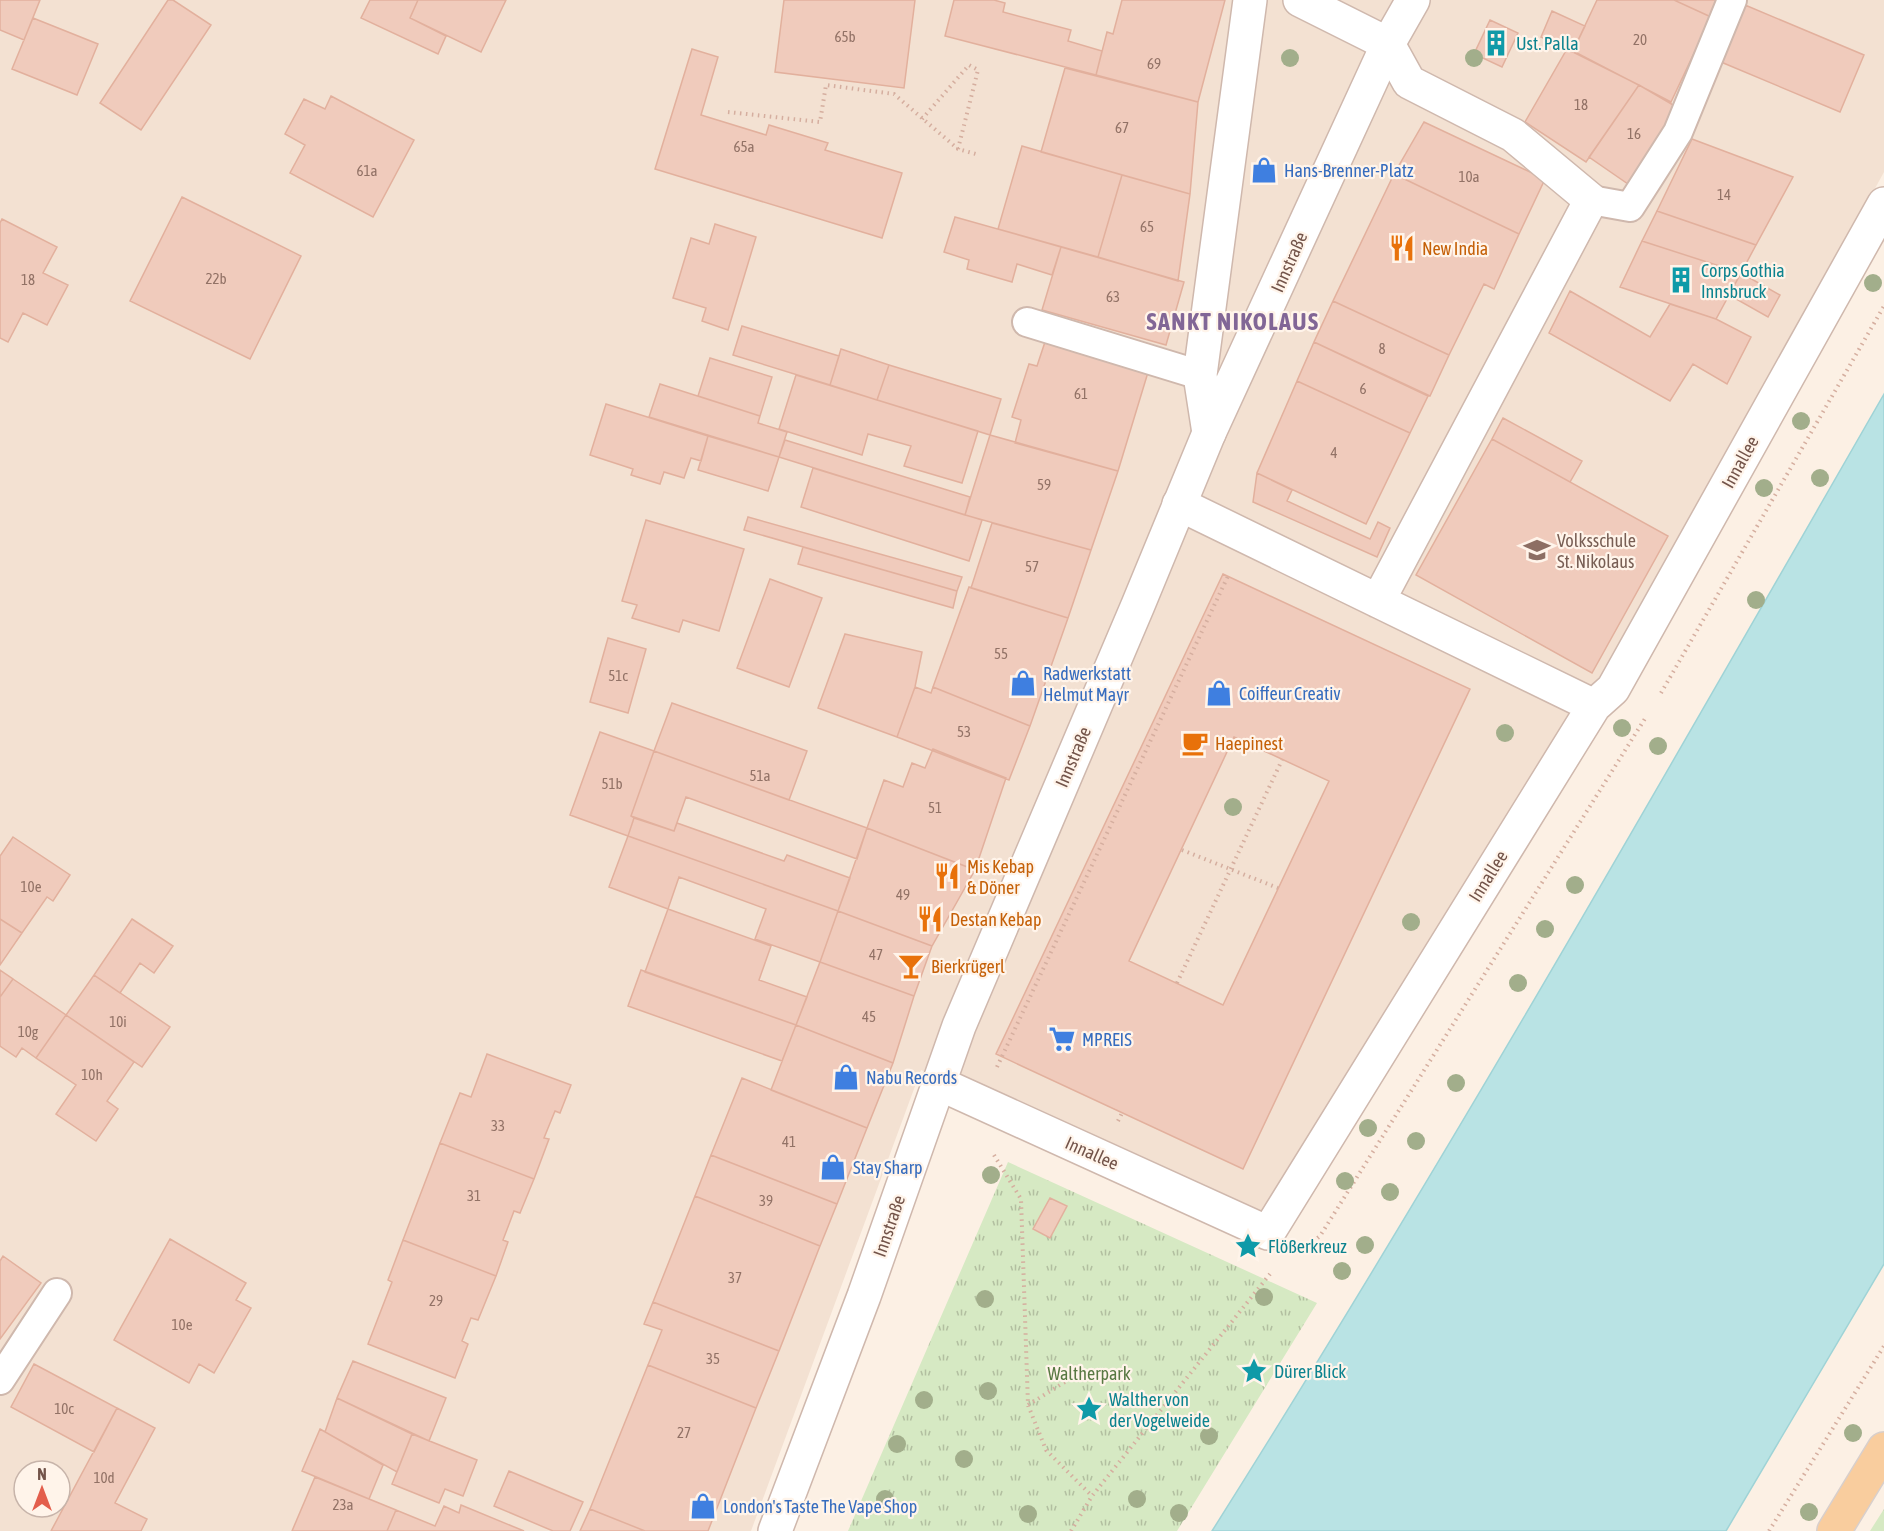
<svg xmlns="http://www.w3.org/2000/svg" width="1884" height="1531" viewBox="0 0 1884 1531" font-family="'Asap Condensed',sans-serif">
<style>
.residential{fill:#f3e1d2;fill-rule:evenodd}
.park{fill:url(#park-tufts)}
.water{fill:#b9e3e4;stroke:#9fd3d6;stroke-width:1.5}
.building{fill:#f0cbbc;stroke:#e2b09d;stroke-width:1.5;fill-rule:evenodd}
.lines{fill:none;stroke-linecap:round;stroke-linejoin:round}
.service-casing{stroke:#cfb8ad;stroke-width:32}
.minor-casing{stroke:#cfb8ad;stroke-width:36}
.tertiary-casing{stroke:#cfb8ad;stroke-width:36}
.primary-casing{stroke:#d8cfcc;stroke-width:36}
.path{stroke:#d5ae9f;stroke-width:4;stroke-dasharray:1.5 4.5;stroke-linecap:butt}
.service{stroke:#fff;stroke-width:28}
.minor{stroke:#fff;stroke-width:33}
.tertiary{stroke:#fff;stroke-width:33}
.primary{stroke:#f9cd9e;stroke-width:33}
.tree{fill:#a2ae8b}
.labels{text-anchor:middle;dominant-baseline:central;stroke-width:4.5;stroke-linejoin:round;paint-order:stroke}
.number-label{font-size:15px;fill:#927266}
.culture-label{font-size:18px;fill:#0d838f;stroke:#fff4ea;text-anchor:start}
.shop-label{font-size:18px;fill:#366cbe;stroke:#fff4ea;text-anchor:start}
.food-label{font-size:18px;fill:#c56008;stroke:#fff4ea;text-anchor:start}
.street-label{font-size:18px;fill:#73544a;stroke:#fff4ea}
.education-label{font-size:18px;fill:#785e54;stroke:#fff4ea;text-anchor:start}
.park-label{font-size:18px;fill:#587842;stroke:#fff4ea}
.district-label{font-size:24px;font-weight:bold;letter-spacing:1.5px;fill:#816696;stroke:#fff4ea}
</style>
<defs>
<pattern id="park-tufts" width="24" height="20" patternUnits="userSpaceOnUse" patternTransform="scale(1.5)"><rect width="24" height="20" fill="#d6e9c3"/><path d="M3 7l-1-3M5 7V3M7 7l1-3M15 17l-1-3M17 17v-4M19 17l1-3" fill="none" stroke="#b2bfa0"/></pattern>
</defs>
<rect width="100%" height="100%" fill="#fcf0e4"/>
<path class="residential" d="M 0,0 L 1884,0 L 1884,172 L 1608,678 L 1260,1217 L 921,1070 L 751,1531 L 0,1531 ZM 24,1471 L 60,1471 L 60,1507 L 24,1507 Z"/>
<path class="park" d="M 1008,1162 L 1317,1303 L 1177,1531 L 848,1531 Z
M 1884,1509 L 1884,1531 L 1870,1531 Z"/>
<path class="water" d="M 1884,394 L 1884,1264 L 1726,1531 L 1212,1531 C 1447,1159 1665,775 1884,394 Z"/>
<path class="building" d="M 0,0 L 40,0 L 24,40 L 0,30 Z
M 168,0 L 173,0 L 211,25 L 141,130 L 100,103 Z
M 370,0 L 418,0 L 410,18 L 446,36 L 438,54 L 361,18 Z
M 418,0 L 506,0 L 481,52 L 410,18 Z
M 784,0 L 915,0 L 904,88 L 775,72 Z
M 954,0 L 994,0 L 1005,3 L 1003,12 L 1071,30 L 1068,41 L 1102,51 L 1096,75 L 945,36 Z
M 1122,0 L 1225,0 L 1198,102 L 1096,75 L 1107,32 L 1113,34 Z
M 1597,0 L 1674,0 L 1711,17 L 1671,102 L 1573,51 Z
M 1674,0 L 1718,0 L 1711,17 Z
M 1745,5 L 1864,55 L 1840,112 L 1721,62 Z
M 1552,11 L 1585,26 L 1573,51 L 1541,37 Z
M 33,18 L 98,44 L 77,95 L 12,69 Z
M 1490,20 L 1518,33 L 1502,67 L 1474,54 Z
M 692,49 L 718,57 L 701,115 L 766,135 L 769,125 L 828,143 L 825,150 L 902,173 L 882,238 L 655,169 Z
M 1567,49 L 1639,85 L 1586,162 L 1525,122 Z
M 1065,68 L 1198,102 L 1190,194 L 1041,152 Z
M 1639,85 L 1680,109 L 1628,184 L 1589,157 Z
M 331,96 L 414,140 L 373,217 L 290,173 L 305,145 L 285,134 L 304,99 L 325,109 Z
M 1424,122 L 1545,179 L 1519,234 L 1394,174 Z
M 1692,139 L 1793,177 L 1756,245 L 1657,211 Z
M 1022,146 L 1122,175 L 1098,257 L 998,229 Z
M 1394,174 L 1519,234 L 1494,289 L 1484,284 L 1449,355 L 1333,301 Z
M 1122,175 L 1190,194 L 1178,281 L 1098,257 Z
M 182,197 L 301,256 L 250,359 L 130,301 Z
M 1657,211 L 1756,245 L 1741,273 L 1642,241 Z
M 955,217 L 1061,247 L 1052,275 L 1017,264 L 1012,282 L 967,269 L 969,260 L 944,252 Z
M 2,219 L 57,247 L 43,273 L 68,285 L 47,325 L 23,313 L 8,342 L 0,338 L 0,223 Z
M 715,224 L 756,237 L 728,330 L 702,321 L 706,308 L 673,298 L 691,238 L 709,244 Z
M 1642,241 L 1741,273 L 1716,319 L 1620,287 Z
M 1061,247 L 1184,282 L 1166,345 L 1042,310 Z
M 1741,273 L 1780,295 L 1768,317 L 1729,295 Z
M 1570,291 L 1650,337 L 1670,304 L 1716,319 L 1751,337 L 1727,384 L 1693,364 L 1670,401 L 1549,333 Z
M 1333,301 L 1449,355 L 1430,396 L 1314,342 Z
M 742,326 L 839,356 L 830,385 L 733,355 Z
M 1045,342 L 1149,369 L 1118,471 L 1015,443 L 1021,420 L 1012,417 L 1029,364 L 1037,366 Z
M 1314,342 L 1428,396 L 1410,433 L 1297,381 Z
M 841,349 L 889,365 L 877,400 L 830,385 Z
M 710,358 L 772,377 L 760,416 L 698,396 Z
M 889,365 L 1001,399 L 990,435 L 877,400 Z
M 796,375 L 978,431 L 962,483 L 904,466 L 911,446 L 868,434 L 862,455 L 779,429 Z
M 1297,381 L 1410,433 L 1366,524 L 1257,473 Z
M 660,384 L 760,416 L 758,423 L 787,432 L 779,457 L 649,417 Z
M 606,404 L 708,436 L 701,461 L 691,458 L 684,478 L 664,472 L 660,484 L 631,475 L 633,469 L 590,455 Z
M 1503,418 L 1582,461 L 1570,482 L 1492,439 Z
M 990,435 L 1118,471 L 1091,550 L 965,515 Z
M 708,436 L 779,457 L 768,491 L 698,470 Z
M 1492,439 L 1668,536 L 1592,673 L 1416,575 Z
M 785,440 L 970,497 L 965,515 L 779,457 Z
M 813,468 L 982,520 L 969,561 L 801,507 Z
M 1257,473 L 1292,490 L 1287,501 L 1370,539 L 1378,522 L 1390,528 L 1377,557 L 1253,502 Z
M 748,517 L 962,577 L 957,591 L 744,530 Z
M 646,520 L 744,549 L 719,631 L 683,620 L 679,632 L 632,618 L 637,605 L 622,601 Z
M 992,523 L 1091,550 L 1068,618 L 971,588 Z
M 803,547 L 957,591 L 953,608 L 798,564 Z
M 1223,574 L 1470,689 L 1243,1169 L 996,1054 ZM 1234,737 L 1329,781 L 1223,1005 L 1129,961 Z
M 770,579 L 822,598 L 789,687 L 737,668 Z
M 969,587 L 1068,618 L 1030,726 L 933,687 Z
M 845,634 L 922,652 L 915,687 L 897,737 L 818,708 Z
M 608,638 L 646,649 L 628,713 L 590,702 Z
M 915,687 L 931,693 L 933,687 L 1030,726 L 1009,780 L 897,737 Z
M 672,703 L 807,751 L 789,800 L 654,751 Z
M 600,732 L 654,751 L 631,816 L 634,818 L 628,836 L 570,815 Z
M 933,749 L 1006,778 L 975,870 L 867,828 L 884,780 L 903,787 L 912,763 L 925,768 Z
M 654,751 L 867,828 L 857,859 L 686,797 L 674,831 L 631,816 Z
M 634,818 L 674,831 L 677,823 L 784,861 L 787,855 L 850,878 L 838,911 L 628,836 Z
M 867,828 L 975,870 L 932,946 L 838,911 Z
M 628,836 L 838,911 L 820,962 L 755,939 L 766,909 L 679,877 L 668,909 L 609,887 Z
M 13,837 L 70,875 L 53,901 L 47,897 L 22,933 L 0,919 L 0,856 Z
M 668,909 L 771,946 L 759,980 L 807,997 L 796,1025 L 645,972 Z
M 838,911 L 932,946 L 914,996 L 820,962 Z
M 0,919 L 22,933 L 0,965 Z
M 132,919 L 173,946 L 154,973 L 140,963 L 120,993 L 94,975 Z
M 820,962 L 914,996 L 893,1063 L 796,1025 Z
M 0,970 L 13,979 L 0,997 Z
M 641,970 L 796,1025 L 782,1061 L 628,1006 Z
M 94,975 L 170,1027 L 142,1067 L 66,1015 Z
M 13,979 L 66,1015 L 36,1058 L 22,1048 L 16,1057 L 0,1046 L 0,997 Z
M 66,1015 L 134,1062 L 107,1101 L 118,1109 L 96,1141 L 56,1114 L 76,1085 L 36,1058 Z
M 796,1025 L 893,1063 L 867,1128 L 771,1090 Z
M 487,1054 L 571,1085 L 560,1113 L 555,1111 L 544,1138 L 549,1139 L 534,1179 L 440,1143 L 460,1093 L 471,1097 Z
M 742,1078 L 867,1128 L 837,1204 L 711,1155 Z
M 440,1143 L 534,1179 L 520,1213 L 514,1211 L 503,1240 L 508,1242 L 496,1276 L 403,1240 Z
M 711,1155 L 837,1204 L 820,1246 L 695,1196 Z
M 695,1196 L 820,1246 L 779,1351 L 653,1302 Z
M 1050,1198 L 1067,1206 L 1050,1238 L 1033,1229 Z
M 170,1239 L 246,1283 L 236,1300 L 251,1308 L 214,1373 L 199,1364 L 189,1383 L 114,1340 Z
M 403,1240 L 496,1276 L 478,1320 L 471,1318 L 462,1341 L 468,1344 L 455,1378 L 368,1344 L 392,1282 L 388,1280 Z
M 3,1256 L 41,1283 L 0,1339 L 0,1261 Z
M 653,1302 L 779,1351 L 756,1408 L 648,1365 L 662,1330 L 644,1324 Z
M 353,1361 L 446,1398 L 429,1441 L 337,1398 Z
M 34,1364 L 117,1408 L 94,1452 L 11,1407 Z
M 648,1365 L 756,1408 L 708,1531 L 645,1531 L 590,1509 Z
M 337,1398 L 412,1434 L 397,1472 L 325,1432 Z
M 117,1408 L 155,1428 L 115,1503 L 147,1519 L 141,1531 L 51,1531 Z
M 320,1429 L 383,1465 L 369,1499 L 302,1471 Z
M 412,1434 L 477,1460 L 463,1496 L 445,1489 L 439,1503 L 392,1484 Z
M 509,1471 L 583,1502 L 570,1531 L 553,1531 L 494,1506 Z
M 315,1477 L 396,1510 L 387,1531 L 292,1531 Z
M 461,1505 L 524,1531 L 387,1531 L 396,1510 L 435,1526 L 444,1506 L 459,1513 Z
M 590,1509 L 645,1531 L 580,1531 Z"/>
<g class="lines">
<g class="service-casing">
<path id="service" d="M 1591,200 L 1630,207 L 1678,132 L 1732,0
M 1027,322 L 1200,375
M 0,1380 L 57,1293"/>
</g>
<g class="minor-casing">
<path id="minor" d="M 1300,0 L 1388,44 L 1409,82 L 1513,135 L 1591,200 L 1378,601
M 1209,433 L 1200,375 L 1250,0
M 1179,504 L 1594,706
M 938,1083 L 1268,1233 L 1594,706 L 1613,689 L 1884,204"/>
</g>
<g class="tertiary-casing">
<path id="tertiary" d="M 775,1531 L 864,1296 L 959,1026 L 1138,605 L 1209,433 L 1388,44 L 1413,0"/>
</g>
<g class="primary-casing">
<path id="primary" d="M 1834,1531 L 1884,1449"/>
</g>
<path class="path" d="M 728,112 L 820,122 L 826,85 L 894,94 L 958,149
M 922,119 L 969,65 L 978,70 L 958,149 L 976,154
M 1661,693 L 1884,306
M 1182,850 L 1278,888
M 1177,983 L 1282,760
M 997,1067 L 1228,576
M 1118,1121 L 1122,1113
M 994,1155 L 1021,1199 L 1028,1405 L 1046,1450 L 1092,1496
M 1313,1242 L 1320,1236 L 1646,717
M 1028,1405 L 1084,1370
M 1071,1531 L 1092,1496 L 1270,1274
M 1769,1531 L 1884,1346"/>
<use href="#service" class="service"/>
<use href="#minor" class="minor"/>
<use href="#tertiary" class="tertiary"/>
<use href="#primary" class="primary"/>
</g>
<g class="tree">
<circle cx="1290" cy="58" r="9"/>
<circle cx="1474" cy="58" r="9"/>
<circle cx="1873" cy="283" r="9"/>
<circle cx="1801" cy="421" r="9"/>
<circle cx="1820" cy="478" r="9"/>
<circle cx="1764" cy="488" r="9"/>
<circle cx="1756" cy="600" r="9"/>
<circle cx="1622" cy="728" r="9"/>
<circle cx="1505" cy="733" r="9"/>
<circle cx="1658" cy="746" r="9"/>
<circle cx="1233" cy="807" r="9"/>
<circle cx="1575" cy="885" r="9"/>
<circle cx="1411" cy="922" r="9"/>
<circle cx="1545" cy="929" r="9"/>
<circle cx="1518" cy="983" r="9"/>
<circle cx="1456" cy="1083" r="9"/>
<circle cx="1368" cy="1128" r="9"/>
<circle cx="1416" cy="1141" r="9"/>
<circle cx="991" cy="1175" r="9"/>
<circle cx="1345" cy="1181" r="9"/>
<circle cx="1390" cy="1192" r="9"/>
<circle cx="1365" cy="1245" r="9"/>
<circle cx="1342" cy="1271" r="9"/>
<circle cx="1264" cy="1297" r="9"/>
<circle cx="985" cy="1299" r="9"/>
<circle cx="988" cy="1391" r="9"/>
<circle cx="924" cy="1400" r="9"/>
<circle cx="1853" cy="1433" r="9"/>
<circle cx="1209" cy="1436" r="9"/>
<circle cx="897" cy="1444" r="9"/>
<circle cx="964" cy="1459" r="9"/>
<circle cx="885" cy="1499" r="9"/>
<circle cx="1137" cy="1499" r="9"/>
<circle cx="1809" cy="1512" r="9"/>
<circle cx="1179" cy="1513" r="9"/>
<circle cx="1028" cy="1514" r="9"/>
</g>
<defs>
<g id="building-bare" transform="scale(2.07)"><path d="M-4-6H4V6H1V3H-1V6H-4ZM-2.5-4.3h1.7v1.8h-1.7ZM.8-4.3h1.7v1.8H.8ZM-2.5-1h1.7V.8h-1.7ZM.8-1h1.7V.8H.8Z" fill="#0f9aa8" stroke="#fff4ea" stroke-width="2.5" paint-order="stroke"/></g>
<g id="shop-bare" transform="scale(2.07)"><path d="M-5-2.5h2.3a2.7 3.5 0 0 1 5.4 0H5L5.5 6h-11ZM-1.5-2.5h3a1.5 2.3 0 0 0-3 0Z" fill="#3f7fe0" stroke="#fff4ea" stroke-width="2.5" paint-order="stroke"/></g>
<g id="restaurant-bare" transform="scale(2.07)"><path d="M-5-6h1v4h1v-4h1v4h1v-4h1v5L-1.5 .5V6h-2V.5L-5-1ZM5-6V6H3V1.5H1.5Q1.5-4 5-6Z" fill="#e8710a" stroke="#fff4ea" stroke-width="2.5" paint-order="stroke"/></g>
<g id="school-bare" transform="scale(2.07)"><path d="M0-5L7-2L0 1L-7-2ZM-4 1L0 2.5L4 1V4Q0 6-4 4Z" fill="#8d6e63" stroke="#fff4ea" stroke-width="2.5" paint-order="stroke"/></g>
<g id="cafe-bare" transform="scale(2.07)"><path d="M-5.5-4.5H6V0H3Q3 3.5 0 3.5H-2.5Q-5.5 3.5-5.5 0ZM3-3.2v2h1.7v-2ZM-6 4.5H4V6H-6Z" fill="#e8710a" stroke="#fff4ea" stroke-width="2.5" paint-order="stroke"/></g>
<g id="bar-bare" transform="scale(2.07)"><path d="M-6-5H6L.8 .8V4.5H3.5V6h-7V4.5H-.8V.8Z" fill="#e8710a" stroke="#fff4ea" stroke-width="2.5" paint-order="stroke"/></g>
<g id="supermarket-bare" transform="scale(2.07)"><path d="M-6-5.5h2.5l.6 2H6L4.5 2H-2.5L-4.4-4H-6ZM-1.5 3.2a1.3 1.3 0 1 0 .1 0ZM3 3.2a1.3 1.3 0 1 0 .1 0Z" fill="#3f7fe0" stroke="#fff4ea" stroke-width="2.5" paint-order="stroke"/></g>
<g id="sight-bare" transform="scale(2.07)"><path d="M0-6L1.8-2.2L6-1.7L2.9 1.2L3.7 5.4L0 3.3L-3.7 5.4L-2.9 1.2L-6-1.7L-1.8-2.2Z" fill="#0f9aa8" stroke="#fff4ea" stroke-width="2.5" paint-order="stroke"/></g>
</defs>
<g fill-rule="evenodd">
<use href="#building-bare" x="1496" y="43"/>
<use href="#shop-bare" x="1264" y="170"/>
<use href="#restaurant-bare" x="1402" y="248"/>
<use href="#building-bare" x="1681" y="280"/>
<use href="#school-bare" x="1537" y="550"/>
<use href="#shop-bare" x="1023" y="683"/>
<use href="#shop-bare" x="1219" y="693"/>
<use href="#cafe-bare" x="1195" y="743"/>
<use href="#restaurant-bare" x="947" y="876"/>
<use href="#restaurant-bare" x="930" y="919"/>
<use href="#bar-bare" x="911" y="966"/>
<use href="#supermarket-bare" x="1062" y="1039"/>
<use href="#shop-bare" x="846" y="1077"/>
<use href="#shop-bare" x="833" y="1167"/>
<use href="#sight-bare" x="1248" y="1246"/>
<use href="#sight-bare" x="1254" y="1371"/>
<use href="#sight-bare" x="1089" y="1409"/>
<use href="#shop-bare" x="703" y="1506"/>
</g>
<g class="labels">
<g class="number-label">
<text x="845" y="36">65b</text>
<text x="1640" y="39">20</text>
<text x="1154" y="63">69</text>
<text x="1581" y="104">18</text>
<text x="1122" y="127">67</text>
<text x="1634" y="133">16</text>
<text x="744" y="146">65a</text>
<text x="367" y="170">61a</text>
<text x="1469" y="176">10a</text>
<text x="1724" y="194">14</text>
<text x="1147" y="226">65</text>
<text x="216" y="278">22b</text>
<text x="28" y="279">18</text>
<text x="1113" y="296">63</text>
<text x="1382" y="348">8</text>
<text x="1363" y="388">6</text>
<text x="1081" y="393">61</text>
<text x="1334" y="452">4</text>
<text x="1044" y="484">59</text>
<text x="1032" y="566">57</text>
<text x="1001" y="653">55</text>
<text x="618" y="675">51c</text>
<text x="964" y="731">53</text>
<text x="760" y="775">51a</text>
<text x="612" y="783">51b</text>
<text x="935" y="807">51</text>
<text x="31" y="886">10e</text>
<text x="903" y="894">49</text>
<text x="876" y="954">47</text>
<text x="869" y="1016">45</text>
<text x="118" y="1021">10i</text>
<text x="28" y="1031">10g</text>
<text x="92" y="1074">10h</text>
<text x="498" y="1125">33</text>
<text x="789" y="1141">41</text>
<text x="474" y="1195">31</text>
<text x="766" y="1200">39</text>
<text x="735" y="1277">37</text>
<text x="436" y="1300">29</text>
<text x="182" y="1324">10e</text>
<text x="713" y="1358">35</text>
<text x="64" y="1408">10c</text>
<text x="684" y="1432">27</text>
<text x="104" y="1477">10d</text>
<text x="343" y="1504">23a</text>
</g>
<g class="culture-label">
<text x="1516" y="43">Ust. Palla</text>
<text x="1701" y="270">Corps Gothia<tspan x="1701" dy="21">Innsbruck</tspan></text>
<text x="1268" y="1246">Flößerkreuz</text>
<text x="1274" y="1371">Dürer Blick</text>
<text x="1109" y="1399">Walther von<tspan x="1109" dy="21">der Vogelweide</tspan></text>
</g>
<g class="shop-label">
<text x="1284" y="170">Hans-Brenner-Platz</text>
<text x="1043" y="673">Radwerkstatt<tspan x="1043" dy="21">Helmut Mayr</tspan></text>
<text x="1239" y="693">Coiffeur Creativ</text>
<text x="1082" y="1039">MPREIS</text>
<text x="866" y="1077">Nabu Records</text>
<text x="853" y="1167">Stay Sharp</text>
<text x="723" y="1506">London's Taste The Vape Shop</text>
</g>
<g class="food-label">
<text x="1422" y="248">New India</text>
<text x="1215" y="743">Haepinest</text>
<text x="967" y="866">Mis Kebap<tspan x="967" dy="21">&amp; Döner</tspan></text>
<text x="950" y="919">Destan Kebap</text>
<text x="931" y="966">Bierkrügerl</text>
</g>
<g class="street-label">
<text transform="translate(1289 262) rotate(-66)">Innstraße</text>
<text transform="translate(1740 462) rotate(-61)">Innallee</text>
<text transform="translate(1073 757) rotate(-67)">Innstraße</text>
<text transform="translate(1488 876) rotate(-58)">Innallee</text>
<text transform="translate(1092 1153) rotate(24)">Innallee</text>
<text transform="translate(889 1226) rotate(-71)">Innstraße</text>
</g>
<g class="education-label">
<text x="1557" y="540">Volksschule<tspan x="1557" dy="21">St. Nikolaus</tspan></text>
</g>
<g class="park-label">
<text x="1089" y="1373">Waltherpark</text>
</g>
<g class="district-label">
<text x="1233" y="321">SANKT NIKOLAUS</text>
</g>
</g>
<g transform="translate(42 1489)"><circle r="28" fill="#fff4ea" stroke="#c7b4aa" stroke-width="1.5"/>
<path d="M0-4.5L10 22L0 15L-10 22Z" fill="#e35e4c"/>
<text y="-9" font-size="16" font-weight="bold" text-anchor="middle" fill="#73544a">N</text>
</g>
</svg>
